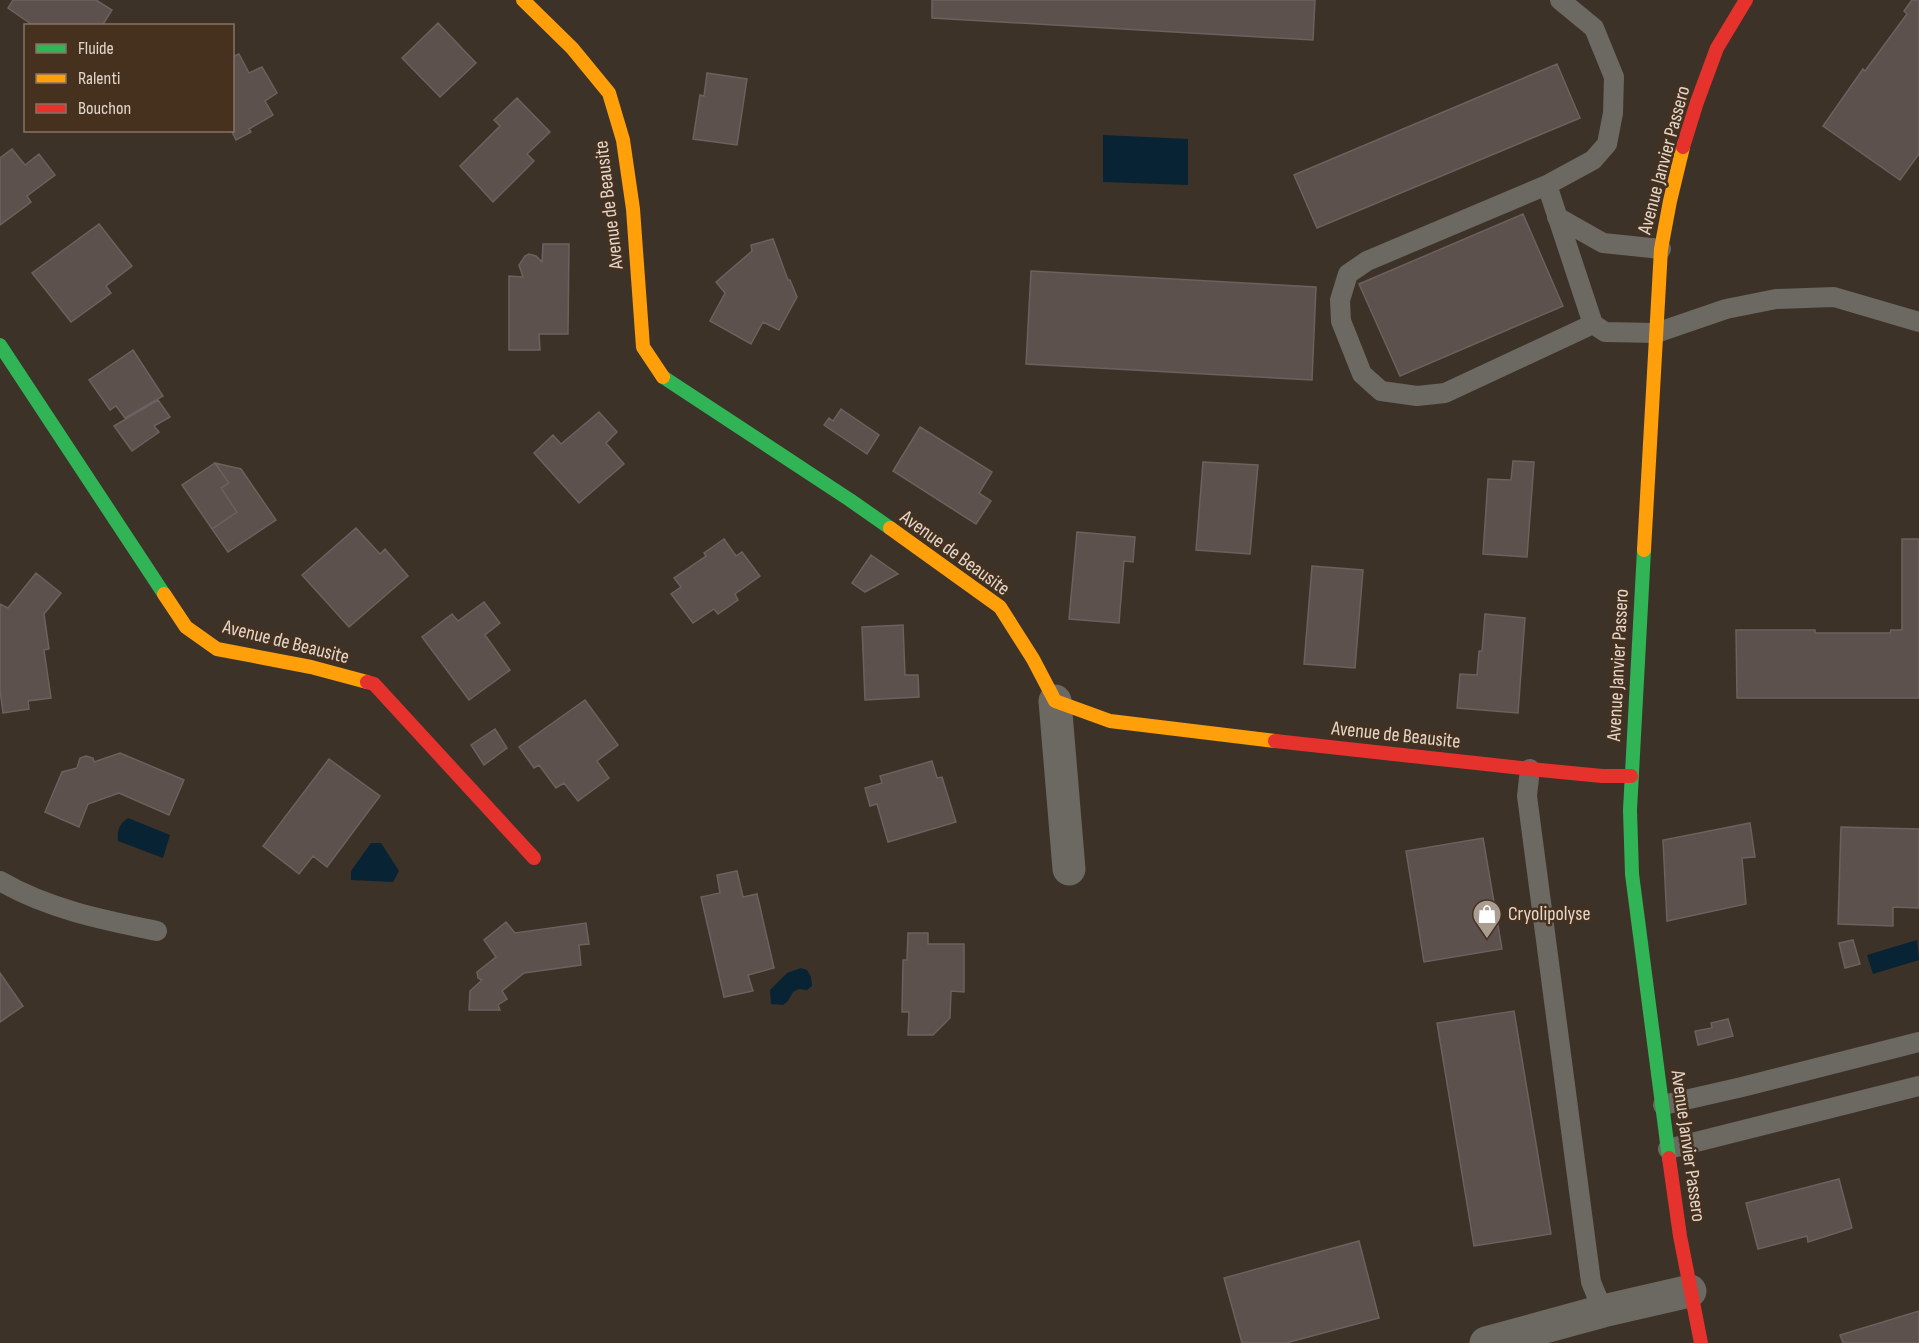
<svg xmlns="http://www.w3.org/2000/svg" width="1919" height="1343" viewBox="0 0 1919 1343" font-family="'Sofia Sans Condensed',sans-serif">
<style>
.water{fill:#082334}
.building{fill:#5d514e;stroke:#6c615e;stroke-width:1.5}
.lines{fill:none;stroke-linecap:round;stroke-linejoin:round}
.lane{stroke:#6c6862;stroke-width:20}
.street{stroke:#6c6862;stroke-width:33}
.fast{stroke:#30b455;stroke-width:14}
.slow{stroke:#ff9f0a;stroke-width:14}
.jam{stroke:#e5322d;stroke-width:14}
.labels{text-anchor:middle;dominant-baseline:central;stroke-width:5;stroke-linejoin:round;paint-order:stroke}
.street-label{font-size:20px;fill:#e3d6cb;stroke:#46311f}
.poi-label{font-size:20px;fill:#e3d6cb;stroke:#46311f;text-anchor:start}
</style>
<rect width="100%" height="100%" fill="#3d3228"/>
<path class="water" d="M 1103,135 L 1188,139 L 1188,185 L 1103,182 Z
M 128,818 L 170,835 L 163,858 L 118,841 C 117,831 119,824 128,818 Z
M 371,843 L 381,843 L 399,871 L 393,882 L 351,880 L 351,871 Z
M 1917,940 L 1919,960 L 1873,974 L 1867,955 Z
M 801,968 L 807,970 L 811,977 L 812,986 L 807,990 L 799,989 L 793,992 L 788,1001 L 783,1005 L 771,1004 L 770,990 L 787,973 Z"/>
<path class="building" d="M 13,0 L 96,0 L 112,10 L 102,26 L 34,26 L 8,8 Z
M 932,0 L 1315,0 L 1313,40 L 932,18 Z
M 1912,0 L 1919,0 L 1919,154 L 1900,180 L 1823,126 L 1863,69 L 1865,71 L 1907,14 L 1904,11 Z
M 438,23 L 476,63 L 440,97 L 402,58 Z
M 239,54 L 249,73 L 262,67 L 277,93 L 265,101 L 273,115 L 249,129 L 251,132 L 236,140 L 231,130 L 232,130 L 232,57 Z
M 1557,64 L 1580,118 L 1317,228 L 1294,175 Z
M 707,73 L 747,79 L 737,145 L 693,139 L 700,95 L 704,96 Z
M 517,98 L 550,132 L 527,154 L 534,161 L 493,202 L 460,166 L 500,126 L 494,120 Z
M 12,149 L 25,165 L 39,154 L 55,175 L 27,196 L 31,202 L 0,225 L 0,158 Z
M 1523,214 L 1563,306 L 1400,376 L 1359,284 Z
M 99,224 L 132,266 L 106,286 L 111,293 L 71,322 L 32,273 Z
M 773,239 L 788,280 L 790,280 L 797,297 L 779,330 L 763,322 L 751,344 L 710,321 L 725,293 L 716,282 L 752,251 L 751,245 Z
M 543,244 L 569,244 L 568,334 L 539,334 L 540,350 L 509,350 L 509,276 L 523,277 L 519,265 L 525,256 L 529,254 L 536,256 L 542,262 Z
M 1031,271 L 1316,287 L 1312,380 L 1026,364 Z
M 133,350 L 163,396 L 125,418 L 116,406 L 110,410 L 89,380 Z
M 158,400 L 170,417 L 154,426 L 159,432 L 132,451 L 114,426 Z
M 841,409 L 879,435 L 867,454 L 824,425 L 829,418 L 833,421 Z
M 599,412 L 617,432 L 606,443 L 624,464 L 579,503 L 534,453 L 553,435 L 561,444 Z
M 920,427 L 992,472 L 979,493 L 991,501 L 976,524 L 893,471 Z
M 1513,461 L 1534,462 L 1527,557 L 1483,554 L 1488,479 L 1511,480 Z
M 1203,462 L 1258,465 L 1250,554 L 1196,550 Z
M 215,463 L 241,469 L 276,520 L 228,552 L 212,529 L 237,512 L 221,488 L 229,483 Z
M 215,463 L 229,483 L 221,488 L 237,512 L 212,529 L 182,485 Z
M 356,528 L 380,554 L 385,549 L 408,576 L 349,627 L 302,575 Z
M 1077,532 L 1135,537 L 1133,562 L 1124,561 L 1119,623 L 1069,619 Z
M 724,539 L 736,556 L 742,552 L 760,576 L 735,594 L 738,600 L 718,614 L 714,609 L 693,623 L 671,594 L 681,587 L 674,578 L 706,556 L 704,553 Z
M 1902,539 L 1919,539 L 1919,698 L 1737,698 L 1736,630 L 1815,630 L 1815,633 L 1890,633 L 1891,630 L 1902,630 Z
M 871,555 L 898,574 L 865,592 L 852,583 Z
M 1312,566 L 1363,570 L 1355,668 L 1304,664 Z
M 36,573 L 61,593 L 44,614 L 49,649 L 44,650 L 51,698 L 28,701 L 29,709 L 3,713 L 0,690 L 0,604 L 8,608 Z
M 484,602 L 500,623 L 485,635 L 510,670 L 469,700 L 422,637 L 452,614 L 458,621 Z
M 1485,614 L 1525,618 L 1518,713 L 1457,708 L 1460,674 L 1477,675 L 1479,651 L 1482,651 Z
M 903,625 L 905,675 L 918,675 L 919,697 L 865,700 L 862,627 Z
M 585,700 L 618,745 L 597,761 L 609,778 L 578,801 L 564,783 L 556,788 L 539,765 L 534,768 L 519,747 Z
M 495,729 L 507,748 L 484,765 L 471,745 Z
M 120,753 L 184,780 L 169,815 L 119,793 L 88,804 L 79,827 L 45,812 L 62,772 L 77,768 L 80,758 L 86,756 L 93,758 L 94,762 Z
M 329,759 L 380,796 L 327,867 L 313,856 L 299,874 L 263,846 Z
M 932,761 L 937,778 L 942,777 L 956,822 L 888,842 L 877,804 L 870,806 L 865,788 L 882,783 L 880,776 Z
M 1750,823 L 1755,857 L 1742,858 L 1746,904 L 1667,921 L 1663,840 Z
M 1841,827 L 1919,829 L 1919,908 L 1893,907 L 1893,926 L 1838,924 Z
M 1483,838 L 1502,949 L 1424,962 L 1406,851 Z
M 737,871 L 743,897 L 757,894 L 774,968 L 748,975 L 753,991 L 724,997 L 701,897 L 720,893 L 717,875 Z
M 506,922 L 515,933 L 586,923 L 589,944 L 579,945 L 581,965 L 524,973 L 502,991 L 507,999 L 498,1005 L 500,1010 L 469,1010 L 470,991 L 482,980 L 478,978 L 477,972 L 496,957 L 484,940 Z
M 908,933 L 928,933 L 928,944 L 964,944 L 964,992 L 951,991 L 950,1018 L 933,1035 L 908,1035 L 909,1012 L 902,1012 L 903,960 L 907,960 Z
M 1853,940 L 1860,964 L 1845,968 L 1839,943 Z
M 0,973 L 23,1006 L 0,1022 Z
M 1514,1011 L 1551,1234 L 1474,1246 L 1437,1023 Z
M 1728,1019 L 1733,1036 L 1698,1045 L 1695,1031 L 1712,1028 L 1711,1023 Z
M 1839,1179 L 1852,1228 L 1808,1242 L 1807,1236 L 1758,1249 L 1746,1203 Z
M 1359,1241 L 1379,1318 L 1286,1343 L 1242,1343 L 1224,1278 Z
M 1919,1311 L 1919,1343 L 1843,1343 L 1840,1335 Z"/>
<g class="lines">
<path class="lane" d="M 1560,0 L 1594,28 L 1614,77 L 1613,113 L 1607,144 L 1593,160 L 1547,185 L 1593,324 L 1605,332 L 1656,333 L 1726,309 L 1776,299 L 1834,297 L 1919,322
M 1547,185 L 1367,261 L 1348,274 L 1340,300 L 1341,321 L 1362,374 L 1381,391 L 1417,396 L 1445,393 L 1593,324
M 1557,217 L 1603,243 L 1661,249
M 1530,769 L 1527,796 L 1591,1282 L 1603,1311
M 0,881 C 48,909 103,920 157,931
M 1663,1105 L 1742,1087 L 1919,1042
M 1668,1149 L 1919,1086"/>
<path class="street" d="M 1055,701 L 1069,869
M 1486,1343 L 1603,1311 L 1690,1291"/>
<path class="fast" d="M 0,345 L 164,594
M 663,377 L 850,500 L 890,528
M 1644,550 L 1630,810 L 1632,874 L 1669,1158"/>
<path class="slow" d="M 523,0 L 572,48 L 609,93 L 623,140 L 633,209 L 643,347 L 663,377
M 890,528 L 1000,607 L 1033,659 L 1055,701 L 1110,721 L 1275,741
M 1644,550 L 1661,249 L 1670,201 L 1683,147
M 164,594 L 186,627 L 217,649 L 311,667 L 367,682"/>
<path class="jam" d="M 1683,147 L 1697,102 L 1717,48 L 1746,0
M 367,682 L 374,684 L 534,858
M 1275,741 L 1530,769 L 1602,776 L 1631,776
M 1669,1158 L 1680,1236 L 1701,1343"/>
</g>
<defs>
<g id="shop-pin" transform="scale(1.5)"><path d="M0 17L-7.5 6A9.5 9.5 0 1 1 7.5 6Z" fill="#a99d92" stroke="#46311f"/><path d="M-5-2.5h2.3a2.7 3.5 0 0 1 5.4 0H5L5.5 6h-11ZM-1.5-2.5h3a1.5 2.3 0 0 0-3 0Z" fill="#fff"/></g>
</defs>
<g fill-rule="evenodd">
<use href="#shop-pin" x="1487" y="914"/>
</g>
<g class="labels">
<g class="street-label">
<text transform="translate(1664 160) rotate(-75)">Avenue Janvier Passero</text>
<text transform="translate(609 205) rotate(-97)">Avenue de Beausite</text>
<text transform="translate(955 553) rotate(36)">Avenue de Beausite</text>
<text transform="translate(286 642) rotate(14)">Avenue de Beausite</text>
<text transform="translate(1618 665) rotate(-87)">Avenue Janvier Passero</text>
<text transform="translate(1396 735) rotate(6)">Avenue de Beausite</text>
<text transform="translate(1688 1146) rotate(82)">Avenue Janvier Passero</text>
</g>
<g class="poi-label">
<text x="1508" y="914">Cryolipolyse</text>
</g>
</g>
<rect x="24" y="24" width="210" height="108" fill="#46311f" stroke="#857364" stroke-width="1.5"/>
<rect x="36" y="44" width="30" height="9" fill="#30b455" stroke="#857364" stroke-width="1.5"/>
<text x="78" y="54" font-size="18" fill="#e3d6cb">Fluide</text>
<rect x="36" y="74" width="30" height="9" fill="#ff9f0a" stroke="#857364" stroke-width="1.5"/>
<text x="78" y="84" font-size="18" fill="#e3d6cb">Ralenti</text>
<rect x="36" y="104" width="30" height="9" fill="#e5322d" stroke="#857364" stroke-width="1.5"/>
<text x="78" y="114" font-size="18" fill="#e3d6cb">Bouchon</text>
</svg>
